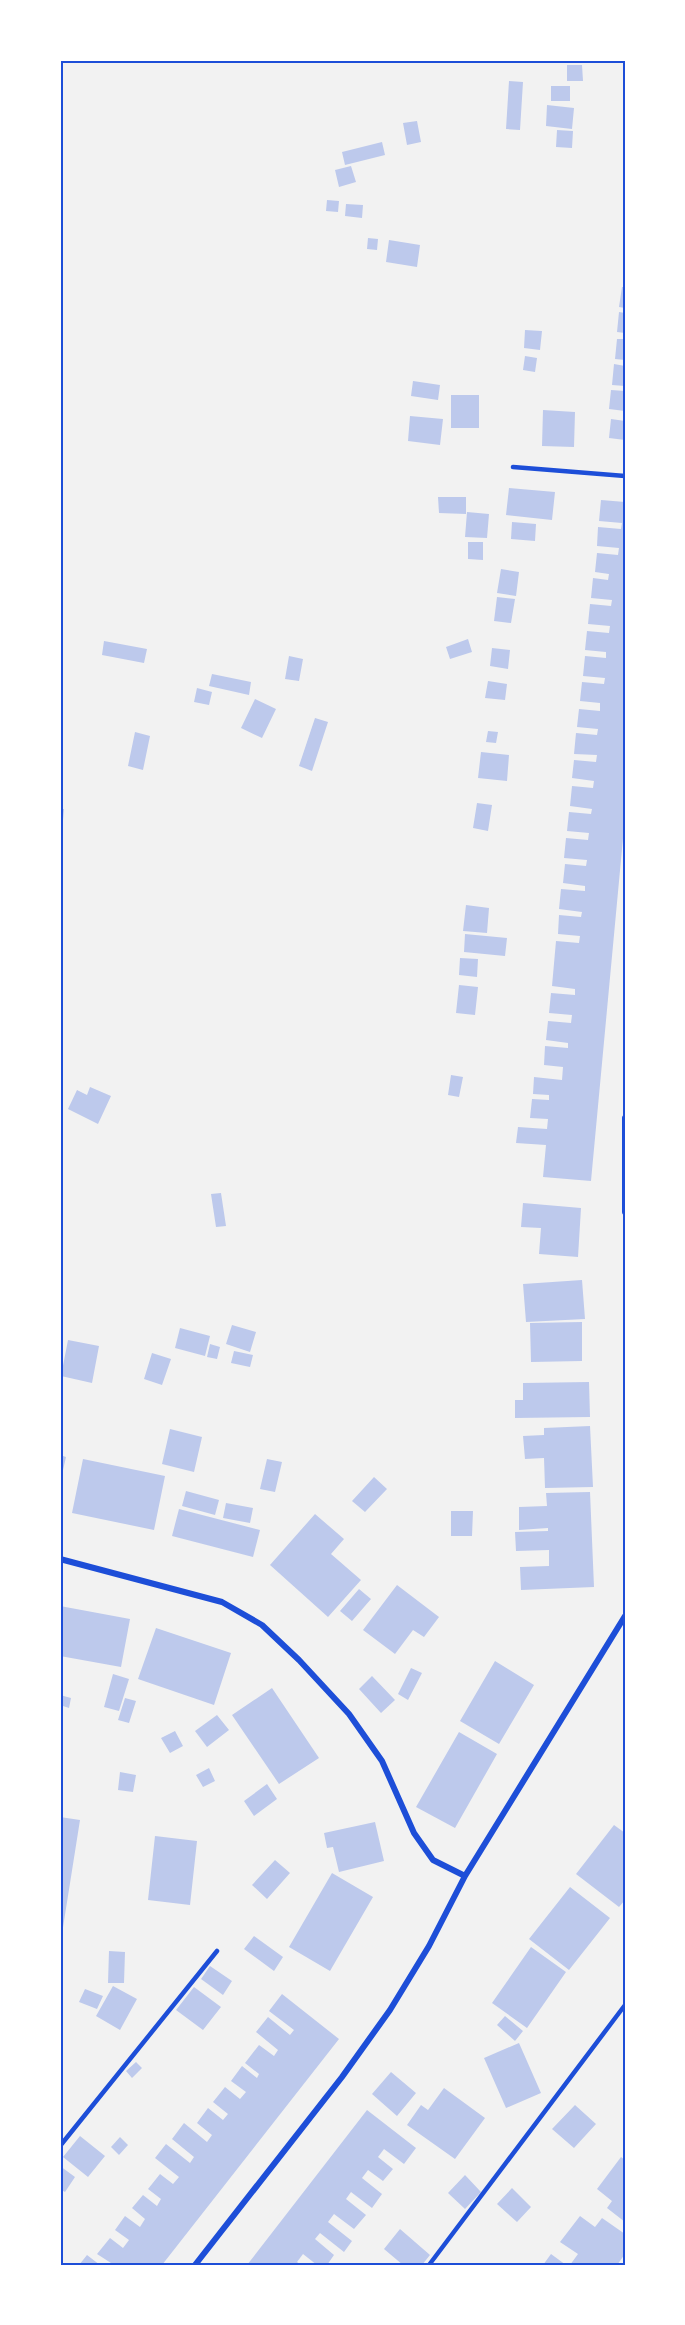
<svg xmlns="http://www.w3.org/2000/svg" width="685" height="2325" viewBox="0 0 685 2325" font-family="Ubuntu,sans-serif">
<style>
.building{fill:#bdc9ec}
.lines{fill:none;stroke-linecap:round;stroke-linejoin:round}
.service{stroke:#1d4ed8;stroke-width:4.5}
.minor{stroke:#1d4ed8;stroke-width:6}
.neatline{fill:none;stroke:#1d4ed8;stroke-width:2}
</style>
<rect width="100%" height="100%" fill="#f2f2f2"/>
<path class="building" d="M 567,65 L 582,65 L 583,81 L 567,81 Z
M 509,81 L 523,82 L 520,130 L 506,129 Z
M 551,86 L 570,86 L 570,101 L 551,101 Z
M 547,105 L 574,108 L 572,129 L 546,126 Z
M 417,121 L 421,142 L 407,145 L 403,123 Z
M 557,130 L 573,131 L 572,148 L 556,147 Z
M 382,142 L 385,155 L 345,165 L 342,152 Z
M 351,166 L 356,182 L 339,187 L 335,170 Z
M 327,200 L 339,201 L 338,212 L 326,211 Z
M 346,204 L 363,205 L 362,218 L 345,216 Z
M 368,238 L 378,239 L 377,250 L 367,249 Z
M 389,240 L 420,245 L 417,267 L 386,262 Z
M 622,287 L 625,287 L 625,308 L 619,307 Z
M 619,312 L 625,313 L 625,333 L 617,332 Z
M 525,330 L 542,331 L 540,350 L 524,348 Z
M 617,339 L 625,339 L 625,360 L 615,359 Z
M 525,356 L 537,358 L 535,372 L 523,370 Z
M 614,364 L 625,366 L 625,386 L 612,385 Z
M 413,381 L 440,385 L 438,400 L 411,396 Z
M 611,390 L 625,391 L 625,411 L 609,409 Z
M 451,395 L 479,395 L 479,428 L 451,428 Z
M 543,410 L 575,412 L 574,447 L 542,446 Z
M 410,416 L 443,419 L 440,445 L 408,441 Z
M 611,419 L 625,421 L 625,440 L 609,438 Z
M 509,488 L 555,492 L 552,520 L 506,515 Z
M 438,497 L 466,497 L 466,514 L 439,513 Z
M 601,500 L 625,502 L 625,817 L 591,1181 L 543,1177 L 546,1145 L 516,1143 L 518,1127 L 547,1129 L 548,1119 L 530,1118 L 532,1099 L 549,1100 L 549,1095 L 533,1094 L 534,1077 L 562,1080 L 563,1067 L 544,1065 L 545,1046 L 568,1048 L 568,1043 L 546,1040 L 548,1021 L 571,1023 L 572,1015 L 549,1013 L 551,993 L 575,995 L 575,989 L 552,986 L 556,941 L 579,943 L 580,936 L 558,934 L 559,915 L 581,917 L 582,912 L 559,909 L 561,889 L 585,891 L 585,886 L 563,883 L 565,864 L 586,866 L 587,860 L 564,858 L 566,838 L 588,840 L 589,833 L 567,831 L 569,812 L 591,814 L 592,809 L 570,806 L 572,786 L 593,788 L 594,781 L 572,778 L 574,760 L 596,762 L 597,755 L 574,754 L 576,733 L 597,735 L 598,729 L 577,727 L 579,709 L 600,711 L 600,703 L 580,701 L 582,682 L 604,684 L 605,678 L 583,676 L 585,656 L 606,658 L 606,652 L 585,650 L 587,631 L 609,633 L 610,626 L 588,624 L 590,604 L 611,606 L 612,600 L 591,598 L 593,578 L 608,580 L 609,574 L 595,572 L 597,553 L 618,555 L 619,548 L 597,546 L 598,527 L 621,529 L 622,523 L 599,521 Z
M 467,512 L 489,514 L 487,538 L 465,537 Z
M 512,522 L 536,524 L 535,541 L 511,539 Z
M 468,542 L 483,542 L 483,560 L 468,559 Z
M 501,569 L 519,572 L 516,596 L 497,593 Z
M 497,597 L 515,599 L 511,623 L 494,621 Z
M 468,639 L 472,652 L 450,659 L 446,647 Z
M 104,641 L 147,649 L 144,663 L 102,655 Z
M 492,648 L 510,650 L 508,669 L 490,666 Z
M 289,656 L 303,659 L 299,681 L 285,679 Z
M 212,674 L 251,682 L 249,695 L 209,686 Z
M 488,681 L 507,684 L 505,700 L 485,698 Z
M 197,688 L 212,692 L 209,705 L 194,702 Z
M 255,699 L 276,709 L 262,738 L 241,728 Z
M 315,718 L 328,722 L 312,771 L 299,766 Z
M 488,731 L 498,732 L 496,743 L 486,742 Z
M 135,732 L 150,736 L 143,770 L 128,766 Z
M 481,752 L 509,755 L 507,781 L 478,778 Z
M 477,803 L 492,805 L 488,831 L 473,828 Z
M 60,809 L 64,809 L 62,832 L 60,832 Z
M 466,905 L 489,908 L 487,933 L 463,931 Z
M 465,934 L 507,938 L 505,956 L 464,952 Z
M 460,958 L 478,959 L 477,977 L 459,975 Z
M 459,985 L 478,987 L 475,1015 L 456,1013 Z
M 451,1075 L 463,1077 L 459,1097 L 448,1095 Z
M 90,1087 L 111,1096 L 98,1124 L 68,1109 L 77,1090 L 87,1095 Z
M 221,1193 L 226,1226 L 216,1227 L 211,1194 Z
M 523,1203 L 581,1208 L 578,1257 L 539,1254 L 541,1228 L 521,1227 Z
M 582,1280 L 585,1319 L 526,1322 L 523,1284 Z
M 582,1322 L 582,1361 L 531,1362 L 530,1323 Z
M 232,1325 L 256,1332 L 250,1352 L 226,1344 Z
M 180,1328 L 210,1336 L 205,1356 L 175,1348 Z
M 68,1340 L 99,1346 L 92,1383 L 61,1376 Z
M 210,1344 L 220,1347 L 217,1359 L 207,1357 Z
M 234,1351 L 253,1355 L 250,1367 L 231,1363 Z
M 152,1353 L 171,1359 L 162,1385 L 144,1379 Z
M 589,1382 L 590,1417 L 515,1418 L 515,1400 L 523,1400 L 523,1383 Z
M 590,1426 L 593,1487 L 545,1488 L 544,1458 L 525,1459 L 523,1436 L 544,1435 L 544,1428 Z
M 170,1429 L 202,1437 L 194,1472 L 162,1464 Z
M 60,1455 L 66,1457 L 61,1479 L 60,1479 Z
M 83,1459 L 165,1476 L 154,1530 L 72,1513 Z
M 267,1459 L 282,1462 L 275,1492 L 260,1489 Z
M 374,1477 L 387,1489 L 365,1512 L 352,1501 Z
M 186,1491 L 219,1500 L 215,1515 L 182,1506 Z
M 590,1492 L 594,1587 L 521,1590 L 520,1567 L 549,1566 L 549,1550 L 516,1551 L 515,1532 L 548,1531 L 548,1528 L 519,1530 L 519,1507 L 547,1506 L 546,1493 Z
M 226,1503 L 253,1508 L 250,1523 L 223,1518 Z
M 179,1509 L 260,1530 L 253,1557 L 172,1536 Z
M 451,1511 L 473,1511 L 472,1536 L 451,1536 Z
M 315,1514 L 344,1539 L 331,1554 L 361,1580 L 328,1617 L 270,1565 Z
M 397,1585 L 439,1617 L 424,1637 L 413,1630 L 395,1654 L 363,1630 Z
M 359,1589 L 371,1599 L 352,1621 L 340,1611 Z
M 60,1606 L 130,1619 L 121,1667 L 60,1656 Z
M 156,1628 L 231,1653 L 214,1705 L 138,1679 Z
M 495,1661 L 534,1685 L 499,1744 L 460,1721 Z
M 411,1668 L 422,1673 L 408,1700 L 398,1694 Z
M 113,1674 L 129,1679 L 119,1711 L 104,1707 Z
M 372,1676 L 395,1700 L 381,1713 L 359,1689 Z
M 272,1688 L 319,1758 L 279,1784 L 232,1715 Z
M 60,1695 L 71,1698 L 69,1708 L 60,1705 Z
M 125,1698 L 136,1701 L 129,1723 L 118,1720 Z
M 217,1715 L 229,1730 L 207,1747 L 195,1731 Z
M 175,1731 L 183,1746 L 170,1753 L 161,1738 Z
M 459,1732 L 497,1754 L 455,1828 L 416,1807 Z
M 209,1768 L 215,1781 L 203,1787 L 196,1775 Z
M 120,1772 L 136,1775 L 133,1792 L 118,1790 Z
M 267,1784 L 277,1799 L 254,1816 L 244,1801 Z
M 60,1817 L 80,1820 L 61,1940 L 60,1940 Z
M 375,1822 L 384,1861 L 339,1872 L 333,1847 L 327,1848 L 324,1833 Z
M 614,1825 L 625,1833 L 625,1900 L 619,1907 L 576,1874 Z
M 155,1836 L 197,1841 L 190,1905 L 148,1900 Z
M 275,1860 L 290,1873 L 267,1899 L 252,1885 Z
M 332,1873 L 373,1897 L 330,1971 L 289,1947 Z
M 570,1887 L 610,1918 L 569,1970 L 529,1939 Z
M 254,1936 L 283,1957 L 274,1971 L 244,1949 Z
M 531,1947 L 566,1972 L 527,2028 L 492,2003 Z
M 109,1951 L 125,1952 L 124,1983 L 108,1983 Z
M 210,1966 L 232,1981 L 223,1995 L 201,1979 Z
M 113,1986 L 137,1999 L 120,2030 L 96,2016 Z
M 194,1987 L 221,2007 L 203,2030 L 176,2010 Z
M 85,1989 L 103,1996 L 97,2009 L 79,2002 Z
M 282,1994 L 339,2039 L 162,2265 L 110,2265 L 111,2263 L 97,2254 L 110,2238 L 123,2248 L 129,2240 L 115,2230 L 125,2216 L 140,2227 L 145,2219 L 132,2208 L 143,2195 L 157,2206 L 161,2199 L 148,2189 L 160,2174 L 173,2184 L 179,2177 L 155,2158 L 166,2144 L 190,2163 L 194,2157 L 172,2139 L 184,2123 L 207,2142 L 212,2135 L 197,2123 L 208,2108 L 223,2120 L 228,2114 L 213,2102 L 225,2087 L 240,2099 L 246,2092 L 231,2081 L 242,2066 L 257,2078 L 259,2074 L 245,2063 L 259,2045 L 274,2056 L 278,2050 L 256,2032 L 268,2017 L 290,2035 L 294,2030 L 269,2011 Z
M 505,2016 L 523,2031 L 515,2041 L 497,2025 Z
M 519,2043 L 541,2093 L 506,2108 L 484,2058 Z
M 136,2062 L 142,2068 L 132,2078 L 126,2071 Z
M 391,2072 L 416,2093 L 397,2116 L 372,2094 Z
M 444,2088 L 485,2118 L 455,2159 L 407,2125 L 421,2105 L 428,2110 Z
M 575,2105 L 596,2124 L 574,2148 L 552,2129 Z
M 367,2110 L 416,2148 L 404,2164 L 384,2149 L 378,2157 L 393,2169 L 383,2181 L 368,2170 L 362,2178 L 382,2194 L 372,2208 L 351,2192 L 346,2199 L 366,2215 L 354,2229 L 334,2214 L 328,2222 L 352,2241 L 344,2252 L 320,2233 L 315,2239 L 334,2255 L 327,2265 L 317,2265 L 303,2254 L 297,2262 L 301,2265 L 247,2265 Z
M 80,2136 L 105,2156 L 88,2177 L 63,2157 Z
M 120,2137 L 128,2145 L 119,2155 L 111,2147 Z
M 621,2157 L 625,2160 L 625,2222 L 607,2208 L 612,2201 L 597,2189 Z
M 60,2166 L 75,2177 L 65,2192 L 60,2189 Z
M 465,2175 L 481,2192 L 465,2209 L 448,2193 Z
M 512,2188 L 531,2207 L 517,2222 L 497,2204 Z
M 580,2216 L 595,2227 L 602,2218 L 625,2234 L 625,2254 L 617,2265 L 570,2265 L 578,2254 L 560,2242 Z
M 400,2229 L 430,2255 L 422,2265 L 403,2265 L 384,2249 Z
M 551,2254 L 566,2265 L 543,2265 Z
M 87,2255 L 100,2265 L 79,2265 Z"/>
<g class="lines">
<path class="service" d="M 513,467 L 625,476
M 60,2146 L 217,1951
M 429,2265 L 625,2005"/>
<path class="minor" d="M 625,1118 L 625,1212
M 60,1559 L 222,1602 L 262,1625 L 299,1660 L 349,1714 L 382,1761 L 414,1833 L 433,1860 L 465,1876
M 195,2265 L 342,2077 L 390,2010 L 429,1946 L 465,1876 L 625,1616"/>
</g>
<rect width="685" height="2325" fill="none" stroke="#ffffff" stroke-width="123"/>
<rect x="62" y="62" width="562" height="2202" class="neatline"/>
</svg>
